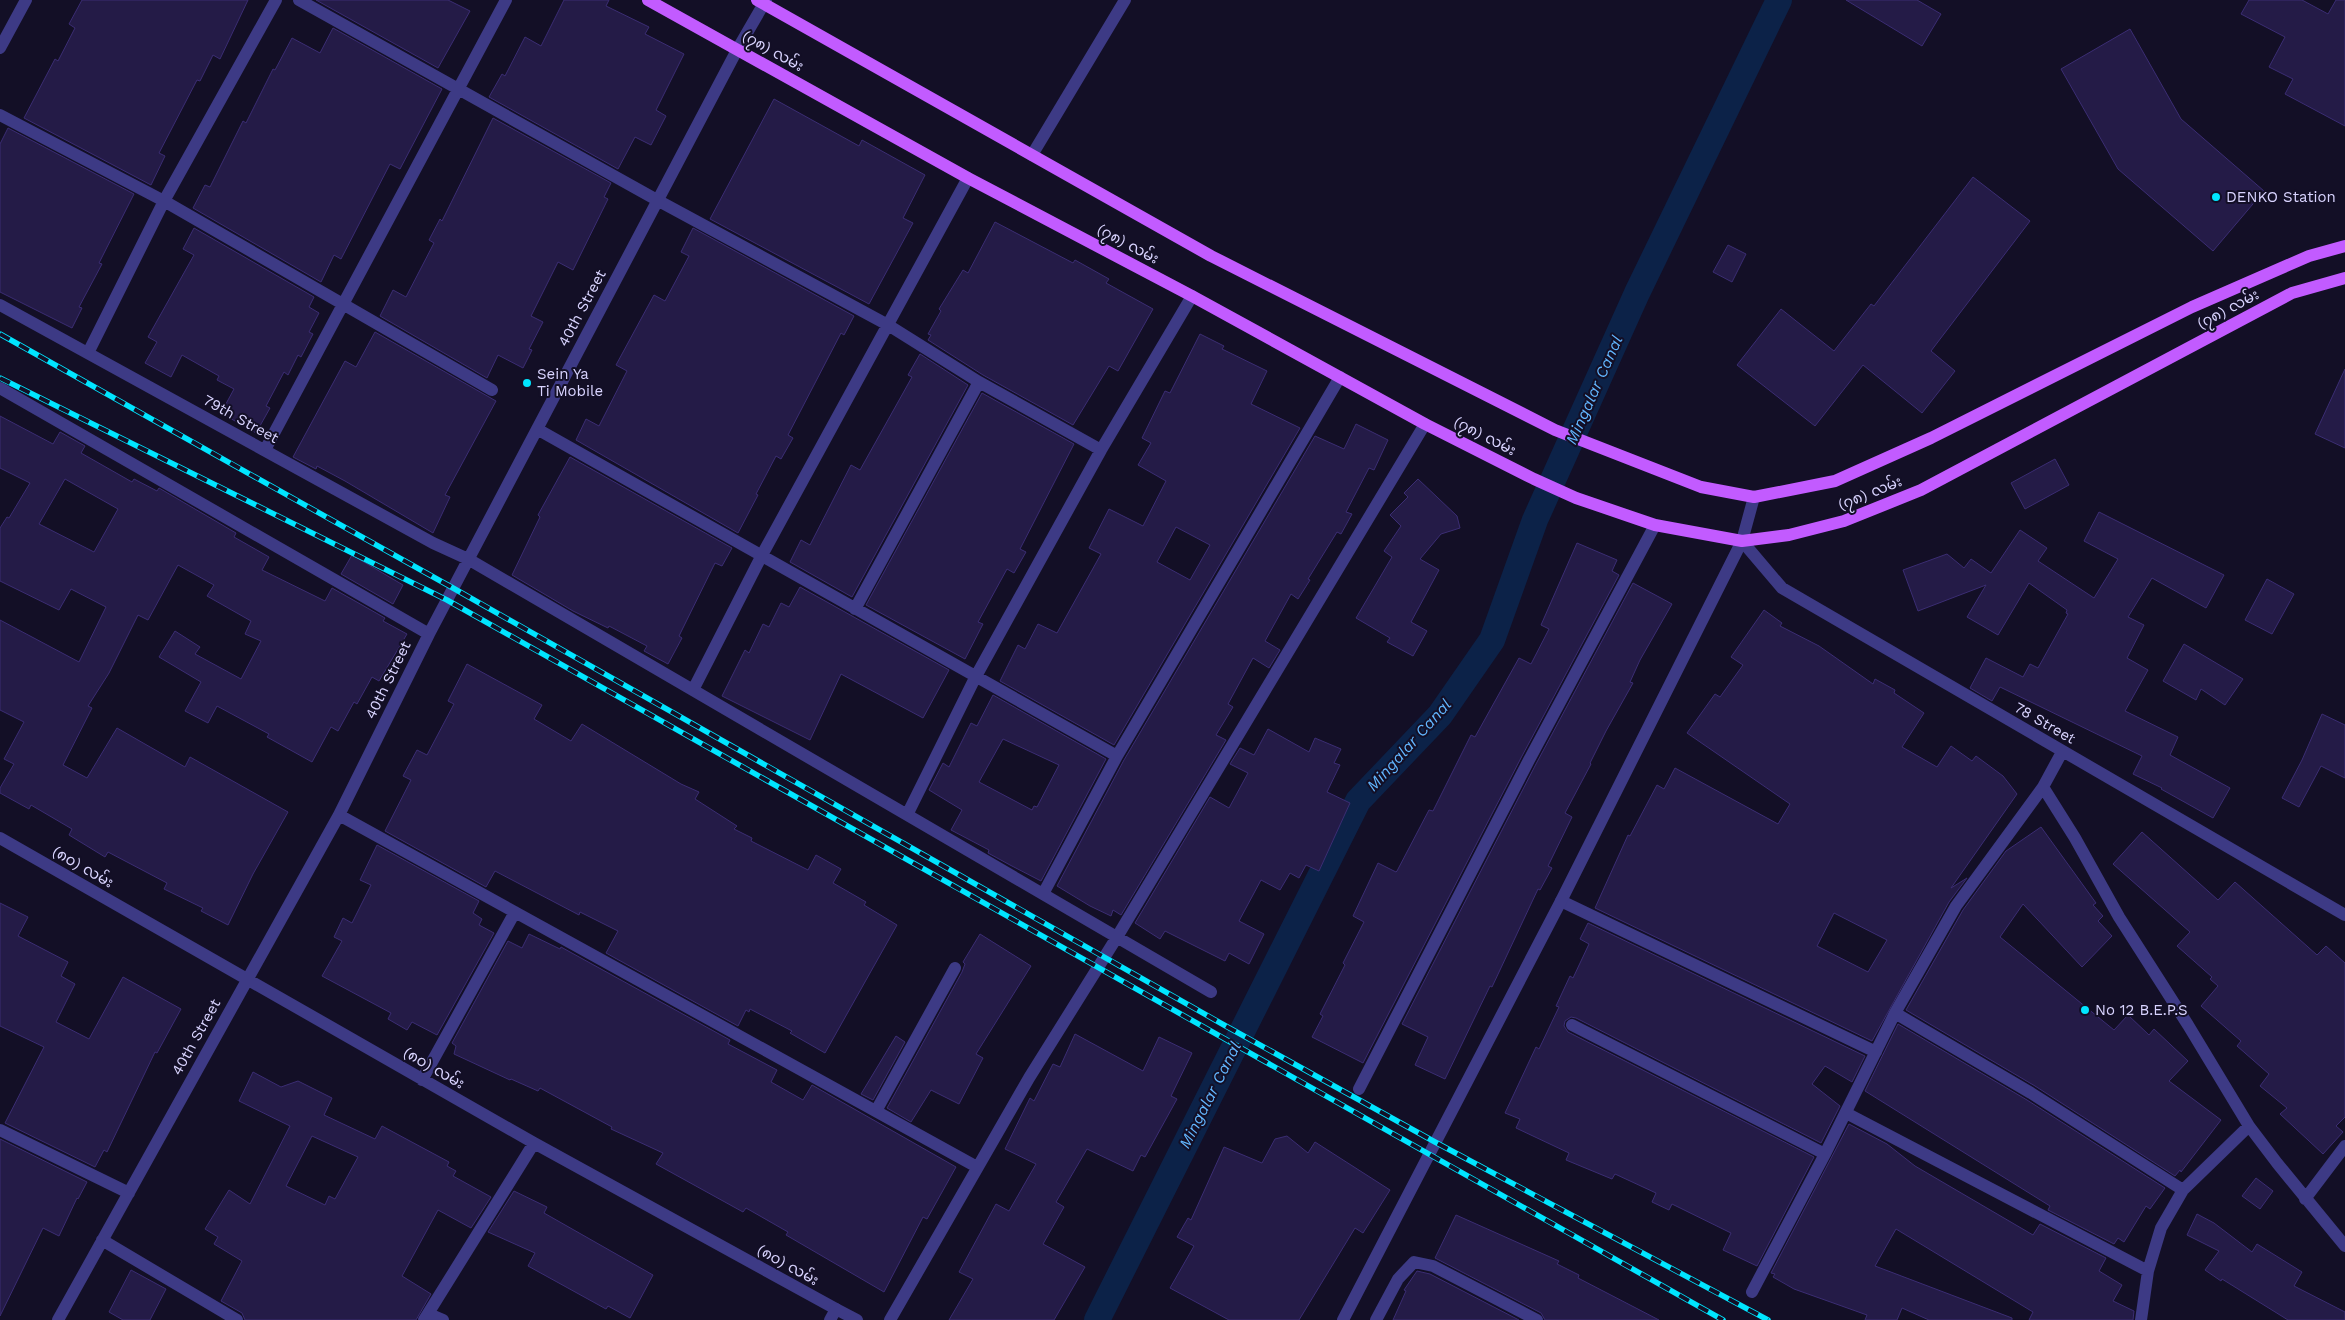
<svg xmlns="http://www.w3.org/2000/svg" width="2345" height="1320" viewBox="0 0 2345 1320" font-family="'Work Sans','Noto Sans Myanmar',sans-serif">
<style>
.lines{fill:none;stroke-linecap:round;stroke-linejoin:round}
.canal{stroke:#0c2248;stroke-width:26}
.building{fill:#241b47;stroke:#3b2d73;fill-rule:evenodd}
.minor{stroke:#3d3a85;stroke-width:12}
.tertiary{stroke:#3d3a85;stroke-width:12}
.primary{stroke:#c25bff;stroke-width:12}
.rail-casing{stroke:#00e5ff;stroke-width:5.5}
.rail{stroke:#130f26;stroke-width:4;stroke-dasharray:11;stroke-linecap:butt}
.poi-dot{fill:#00e5ff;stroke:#130f26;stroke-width:2}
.labels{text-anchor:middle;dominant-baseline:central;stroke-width:4;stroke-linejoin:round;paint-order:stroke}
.street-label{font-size:15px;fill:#d9d4ff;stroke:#130f26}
.poi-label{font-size:15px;fill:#d9d4ff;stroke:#130f26;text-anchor:start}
.water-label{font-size:16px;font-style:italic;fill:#62b6ff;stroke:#130f26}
</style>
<rect width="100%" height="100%" fill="#130f26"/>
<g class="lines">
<path class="canal" d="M 1097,1320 L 1358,801 L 1440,715 L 1492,640 L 1535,520 L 1637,293 L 1779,0"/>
</g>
<path class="building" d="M 82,0 L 248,0 L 220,59 L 213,55 L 200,81 L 197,80 L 159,153 L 165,156 L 151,185 L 24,118 L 55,59 L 58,61 L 75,28 L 69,24 Z
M 316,0 L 448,0 L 470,11 L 438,68 Z
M 564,0 L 609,0 L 606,6 L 649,27 L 645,34 L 684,54 L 656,110 L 666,116 L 651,145 L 635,137 L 618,169 L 489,97 L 502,74 L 505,76 L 525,37 L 541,46 Z
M 1846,0 L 1917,0 L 1941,14 L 1922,46 Z
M 2249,0 L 2302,0 L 2328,14 L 2336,0 L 2345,0 L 2345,126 L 2285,94 L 2293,79 L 2269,67 L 2285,37 L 2241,14 Z
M 333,28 L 442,89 L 400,169 L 390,164 L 341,259 L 334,255 L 321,282 L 193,208 L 205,185 L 210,187 L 243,121 L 246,123 L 273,69 L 275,70 L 292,38 L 320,53 Z
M 2130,29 L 2181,119 L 2264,191 L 2213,251 L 2118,169 L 2061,69 Z
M 774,99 L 859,146 L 862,140 L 925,175 L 903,218 L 913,223 L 869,304 L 710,219 Z
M 493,118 L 611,183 L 604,197 L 608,199 L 573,270 L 558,262 L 531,316 L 543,322 L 529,349 L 532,350 L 523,368 L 498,355 L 487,378 L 380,316 L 393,290 L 406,297 L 434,243 L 429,240 L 440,219 L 442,221 Z
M 8,128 L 134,194 L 99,263 L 102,264 L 79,307 L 82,308 L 72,328 L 0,292 L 0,144 Z
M 1973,177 L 2030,221 L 1931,351 L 1955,371 L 1922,413 L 1863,365 L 1815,426 L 1737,365 L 1781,309 L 1834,351 L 1871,304 L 1874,306 Z
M 995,222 L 1073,263 L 1075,260 L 1109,279 L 1106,283 L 1153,309 L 1118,371 L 1109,366 L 1073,425 L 983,375 L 928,340 L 931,335 L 928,334 L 941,311 L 939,309 L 963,270 L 968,273 Z
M 194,228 L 314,297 L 309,307 L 319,313 L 309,332 L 313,334 L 301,357 L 298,355 L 288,375 L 284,372 L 266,406 L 270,408 L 256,433 L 221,413 L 234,389 L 217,380 L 219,376 L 182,355 L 171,377 L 145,363 L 157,342 L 148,337 L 194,255 L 183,249 Z
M 693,228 L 854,316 L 844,335 L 841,333 L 788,435 L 793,438 L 781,459 L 776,456 L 756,494 L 758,495 L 738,533 L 576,440 L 586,419 L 599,426 L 627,371 L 616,365 L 654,295 L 665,301 L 689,256 L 681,252 Z
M 1728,245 L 1746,254 L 1732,282 L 1713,272 Z
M 375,332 L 496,401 L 445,495 L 450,497 L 433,533 L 345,481 L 317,466 L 316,469 L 293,457 L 345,361 L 356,367 Z
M 1200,334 L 1224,346 L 1222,349 L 1267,371 L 1251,404 L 1300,428 L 1114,745 L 1000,681 L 1018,645 L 1025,649 L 1038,624 L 1057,633 L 1101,554 L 1089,548 L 1109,509 L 1143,526 L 1166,481 L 1138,465 L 1151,443 L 1142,438 L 1165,391 L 1170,393 ZM 1176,527 L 1210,545 L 1190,580 L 1157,562 Z
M 920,354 L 968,385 L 852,597 L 790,562 L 801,540 L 810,545 L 851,465 L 860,470 L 912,377 L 908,375 Z
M 2345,369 L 2345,448 L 2315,434 Z
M 982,393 L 1074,444 L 1020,549 L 1026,552 L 1014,573 L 1007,569 L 978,622 L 983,624 L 965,659 L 866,605 Z
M 0,416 L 53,444 L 60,432 L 85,446 L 81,453 L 132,482 L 134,479 L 157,491 L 159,488 L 236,533 L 234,537 L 269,557 L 262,570 L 325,601 L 332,588 L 385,618 L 383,621 L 407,634 L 379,681 L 372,677 L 357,704 L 354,702 L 338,731 L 331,727 L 312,762 L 267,737 L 269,734 L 217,706 L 208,723 L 185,711 L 201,682 L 159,657 L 175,631 L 200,647 L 195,654 L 241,679 L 261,641 L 245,634 L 251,621 L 207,596 L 214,585 L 178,565 L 148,620 L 138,615 L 109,673 L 88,706 L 92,708 L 63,765 L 87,778 L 117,728 L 185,767 L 190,757 L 288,812 L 253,874 L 228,925 L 201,911 L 203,908 L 164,889 L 167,883 L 108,852 L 105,857 L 69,835 L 72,829 L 31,805 L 29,809 L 0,793 L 0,788 L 14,764 L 4,759 L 24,722 L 0,710 L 0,620 L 79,662 L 106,607 L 71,589 L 59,610 L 0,581 L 0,528 L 7,517 L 9,518 L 30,483 L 0,468 ZM 65,479 L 118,509 L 94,552 L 39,524 Z
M 1356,424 L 1388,440 L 1374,470 L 1369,468 L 1346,512 L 1352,514 L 1341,534 L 1337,532 L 1308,579 L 1310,580 L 1298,599 L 1291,594 L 1265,641 L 1280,650 L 1269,668 L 1253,658 L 1228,704 L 1233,707 L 1216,735 L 1226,740 L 1121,915 L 1113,910 L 1111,916 L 1090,906 L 1057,886 L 1124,760 L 1315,436 L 1344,449 Z
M 570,457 L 732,548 L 722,566 L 715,563 L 679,636 L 682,638 L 668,664 L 644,651 L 647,646 L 609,626 L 608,628 L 573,611 L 512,575 L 540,517 L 538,515 Z
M 2055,459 L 2069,485 L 2025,509 L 2011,483 Z
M 1418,479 L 1457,516 L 1460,528 L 1441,534 L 1420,559 L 1439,570 L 1411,622 L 1427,631 L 1413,656 L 1387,642 L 1390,638 L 1356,618 L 1392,557 L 1384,551 L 1401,526 L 1390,515 L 1408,497 L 1404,493 Z
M 2099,512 L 2224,575 L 2206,608 L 2152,578 L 2128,617 L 2144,625 L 2127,658 L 2148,670 L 2125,711 L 2178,737 L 2170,755 L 2230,788 L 2213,818 L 2161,789 L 2162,788 L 2133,774 L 2142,756 L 2000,687 L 1992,701 L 1970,688 L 1986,658 L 2023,677 L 2030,664 L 2038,668 L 2068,614 L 2066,613 L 2067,610 L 2029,583 L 1998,635 L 1967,617 L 1986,585 L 1918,611 L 1903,570 L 1947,554 L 1964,568 L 1971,559 L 1991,573 L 2020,530 L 2047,548 L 2038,561 L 2094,598 L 2118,559 L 2084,541 Z
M 1577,543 L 1617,560 L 1612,571 L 1619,575 L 1522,756 L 1363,1063 L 1312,1037 L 1323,1016 L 1320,1014 L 1345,965 L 1343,963 L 1364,922 L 1353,916 L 1378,863 L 1396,872 L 1397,871 L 1429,810 L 1433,811 L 1471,735 L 1475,737 L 1519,658 L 1531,664 L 1549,629 L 1541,625 Z
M 352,555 L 403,585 L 393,604 L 341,574 Z
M 2267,579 L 2294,594 L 2272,634 L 2245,620 Z
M 1633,583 L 1672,604 L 1640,660 L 1630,682 L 1633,683 L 1606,731 L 1590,763 L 1591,764 L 1565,813 L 1572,817 L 1548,866 L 1552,868 L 1540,890 L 1538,889 L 1492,987 L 1490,986 L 1445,1079 L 1415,1065 L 1428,1037 L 1402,1024 L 1536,764 Z
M 800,587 L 949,670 L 923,718 L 841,674 L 810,740 L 722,696 L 745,650 L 749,653 L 763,624 L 769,627 L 781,603 L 789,607 Z
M 1764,610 L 1782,623 L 1780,626 L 1819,646 L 1873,684 L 1875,679 L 1895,690 L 1894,693 L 1924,713 L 1902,747 L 1937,767 L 1951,746 L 1972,761 L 1976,756 L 2003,776 L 2017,794 L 1951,888 L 1967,878 L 1949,902 L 1872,1041 L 1595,908 L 1628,835 L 1630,836 L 1657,785 L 1664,789 L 1675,768 L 1778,824 L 1790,804 L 1687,733 L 1715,694 L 1720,697 L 1743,665 L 1731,657 ZM 1834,913 L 1887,940 L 1868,972 L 1817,946 Z
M 2184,644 L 2243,679 L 2225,705 L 2201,689 L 2196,700 L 2163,681 Z
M 467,664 L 542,705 L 534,719 L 571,741 L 582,724 L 681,784 L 699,792 L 695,799 L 737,826 L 734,829 L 752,838 L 751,841 L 808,870 L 816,855 L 841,869 L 833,883 L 866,902 L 864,905 L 897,925 L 825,1053 L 790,1033 L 792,1031 L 750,1009 L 749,1012 L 746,1010 L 738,1026 L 606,953 L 618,931 L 580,912 L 579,915 L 495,871 L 486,887 L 385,831 L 411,780 L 403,776 L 417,750 L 427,755 L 454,704 L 448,701 Z
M 993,695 L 1106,759 L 1041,881 L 1010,865 L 988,853 L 989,850 L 951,830 L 962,810 L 929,790 L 943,763 L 949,767 L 971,723 L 977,726 ZM 1003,739 L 1059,765 L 1037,807 L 1034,806 L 1032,810 L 979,782 Z
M 2322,714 L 2345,725 L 2345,778 L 2321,766 L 2299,807 L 2282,798 L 2302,760 Z
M 1268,729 L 1309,752 L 1315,738 L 1341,749 L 1334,763 L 1340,765 L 1327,792 L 1350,803 L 1319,871 L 1306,865 L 1299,878 L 1290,873 L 1280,890 L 1261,880 L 1239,921 L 1264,934 L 1249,964 L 1229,953 L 1225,961 L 1165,931 L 1160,939 L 1135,923 L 1210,797 L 1229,808 L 1248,773 L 1230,764 L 1240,748 L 1254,755 Z
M 2041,827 L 2096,903 L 2093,905 L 2103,916 L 2098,921 L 2112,936 L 2082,967 L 2023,904 L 2000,937 L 2114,1030 L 2128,1015 L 2149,1035 L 2154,1029 L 2188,1061 L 2169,1081 L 2221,1120 L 2181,1172 L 2180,1170 L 2175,1176 L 2035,1086 L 1906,1010 L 1963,910 L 2006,851 Z
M 2142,832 L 2218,900 L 2235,882 L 2317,955 L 2326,946 L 2345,963 L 2345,1117 L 2336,1126 L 2343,1132 L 2323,1154 L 2280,1114 L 2287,1108 L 2260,1086 L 2269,1074 L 2237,1046 L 2241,1041 L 2201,1006 L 2218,986 L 2210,979 L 2212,977 L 2177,946 L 2190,932 L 2113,864 Z
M 377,845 L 479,901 L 473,913 L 482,919 L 479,925 L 494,933 L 437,1035 L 412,1022 L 407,1030 L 388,1019 L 391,1013 L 322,976 L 342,941 L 334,937 L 343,918 L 352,923 L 371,885 L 360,880 Z
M 0,903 L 28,917 L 18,936 L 68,962 L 61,976 L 75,984 L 56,1022 L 89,1039 L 123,977 L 181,1009 L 157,1053 L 155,1052 L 107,1152 L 104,1150 L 95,1167 L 5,1123 L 44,1047 L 0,1026 Z
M 1588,923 L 1865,1056 L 1852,1082 L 1825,1066 L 1812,1084 L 1840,1106 L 1821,1143 L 1576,1018 L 1571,1017 L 1565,1021 L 1564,1026 L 1568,1032 L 1814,1157 L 1757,1266 L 1723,1250 L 1731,1233 L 1672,1204 L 1669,1210 L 1652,1202 L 1656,1193 L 1615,1174 L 1612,1179 L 1566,1160 L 1569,1153 L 1516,1128 L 1520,1119 L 1505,1113 L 1536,1047 L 1539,1049 L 1559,1007 L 1556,1006 L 1570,976 L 1573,978 L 1589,944 L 1580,939 Z
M 529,934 L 560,949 L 561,947 L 730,1040 L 728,1044 L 777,1070 L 771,1082 L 803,1100 L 812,1085 L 956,1167 L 927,1219 L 923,1217 L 884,1292 L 786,1235 L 788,1232 L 746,1208 L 743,1212 L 656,1164 L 663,1153 L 611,1129 L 612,1127 L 540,1088 L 538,1091 L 511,1079 L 510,1080 L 454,1054 L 456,1046 L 452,1043 L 508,941 L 522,948 Z
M 980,934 L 1031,966 L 976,1054 L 983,1058 L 959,1104 L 931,1090 L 911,1122 L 887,1108 L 962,972 L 965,964 L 963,962 Z
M 1898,1024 L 2027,1100 L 2165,1188 L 2150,1209 L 2146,1206 L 2124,1242 L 2118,1238 L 2114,1244 L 2048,1210 L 2050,1206 L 1865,1091 Z
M 1075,1034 L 1143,1071 L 1159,1037 L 1192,1053 L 1171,1096 L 1177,1099 L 1145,1157 L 1141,1155 L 1133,1171 L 1087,1149 L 1056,1202 L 1064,1207 L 1043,1244 L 1085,1267 L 1054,1320 L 949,1320 L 973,1279 L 959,1272 L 996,1204 L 1009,1211 L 1036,1164 L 1005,1149 L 1030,1098 L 1034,1101 L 1053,1064 L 1060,1067 Z
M 896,1036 L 905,1042 L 873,1100 L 861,1094 Z
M 253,1072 L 281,1087 L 298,1081 L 332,1098 L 324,1115 L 375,1139 L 382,1126 L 449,1162 L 447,1166 L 456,1171 L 453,1176 L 491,1197 L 471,1228 L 438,1210 L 402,1276 L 431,1294 L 416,1320 L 245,1320 L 242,1313 L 221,1301 L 242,1261 L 214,1244 L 218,1237 L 205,1229 L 229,1190 L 250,1204 L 290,1126 L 239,1101 ZM 312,1136 L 358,1157 L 335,1199 L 329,1196 L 325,1205 L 286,1186 Z
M 1849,1124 L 1887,1144 L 1915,1166 L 2033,1235 L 2040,1224 L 2106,1258 L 2099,1271 L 2122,1285 L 2113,1301 L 2134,1311 L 2133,1320 L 2029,1320 L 2033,1312 L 1896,1229 L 1875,1266 L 2012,1318 L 2012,1320 L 1929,1320 L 1902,1308 L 1897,1320 L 1865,1320 L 1867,1315 L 1794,1289 L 1773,1277 L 1775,1274 L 1771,1273 Z
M 1287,1136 L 1308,1153 L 1315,1142 L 1390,1190 L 1363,1233 L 1355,1228 L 1299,1320 L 1229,1320 L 1170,1288 L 1194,1246 L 1177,1237 L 1188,1218 L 1191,1220 L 1224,1147 L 1262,1163 L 1275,1139 Z
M 0,1139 L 87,1182 L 78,1199 L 77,1198 L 59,1236 L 43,1228 L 0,1316 Z
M 2256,1178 L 2273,1191 L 2260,1209 L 2242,1196 Z
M 514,1191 L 547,1207 L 544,1213 L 653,1275 L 630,1318 L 608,1306 L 606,1309 L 528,1266 L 535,1253 L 488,1232 Z
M 2197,1214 L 2214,1223 L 2252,1252 L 2257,1244 L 2302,1272 L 2294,1286 L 2345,1312 L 2345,1320 L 2288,1320 L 2222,1279 L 2221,1281 L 2205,1270 L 2219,1251 L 2187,1235 Z
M 1456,1215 L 1559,1261 L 1557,1264 L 1579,1275 L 1578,1278 L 1659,1320 L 1545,1320 L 1541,1313 L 1435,1258 Z
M 131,1270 L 166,1289 L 150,1320 L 123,1320 L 109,1312 Z
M 1417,1271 L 1430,1274 L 1519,1320 L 1393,1320 L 1406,1291 L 1404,1290 Z"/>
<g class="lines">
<path class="minor" d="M 299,0 L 657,200 L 888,325 L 979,382 L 1101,450
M 0,48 L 26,0
M 0,115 L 164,201 L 492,390
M 1032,155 L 1125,0
M 0,305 L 433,543 L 468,559 L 1211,992
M 88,353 L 164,201 L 276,0
M 0,388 L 429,634
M 537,429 L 1117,756
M 265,450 L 506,0
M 1742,541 L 1782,588 L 2345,915
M 855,609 L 979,382
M 693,690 L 762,555 L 968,178
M 2043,787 L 2075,838 L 2119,917 L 2188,1025 L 2249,1126 L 2277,1163 L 2345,1246
M 339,815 L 977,1167
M 907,815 L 975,678 L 1101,450 L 1192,296
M 0,838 L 534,1143 L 836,1309
M 1043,894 L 1117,756 L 1340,377
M 1561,901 L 1876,1052
M 1895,1013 L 2031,1093 L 2183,1190
M 1572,1025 L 1825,1154
M 422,1080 L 515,912
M 1359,1089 L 1529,760 L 1655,525
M 876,1111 L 955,968
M 1846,1113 L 2148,1271 L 2161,1228 L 2183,1190 L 2249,1126
M 0,1130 L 129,1193
M 2305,1199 L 2345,1146
M 102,1240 L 237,1320
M 1752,1292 L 1825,1154 L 1895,1013 L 1956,906 L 2043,787 L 2062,752
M 429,1314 L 443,1320
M 58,1320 L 339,815 L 429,634 L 737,50 L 766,0
M 424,1320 L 534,1143
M 890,1320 L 1029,1078 L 1117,937 L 1425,424
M 1376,1320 L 1398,1279 L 1414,1262 L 1433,1266 L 1537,1320
M 2141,1320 L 2148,1271"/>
<path class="tertiary" d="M 830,1320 L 836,1309 L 857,1320
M 1343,1320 L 1561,901 L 1742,541 L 1754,497"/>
<path class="primary" d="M 648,0 L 968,178 L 1192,296 L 1425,424 L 1534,479 L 1576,498 L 1655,525 L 1742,541 L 1789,535 L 1844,521 L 1921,490 L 2292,293 L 2345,278
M 757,0 L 1211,256 L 1555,430 L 1701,487 L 1754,497 L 1835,481 L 1931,438 L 2192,307 L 2309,256 L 2345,246"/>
<g class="rail-casing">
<path id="rail" d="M 0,334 L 453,588 L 1224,1025 L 1435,1142 L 1768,1320
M 0,378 L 447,600 L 1723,1320"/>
</g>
<use href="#rail" class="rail"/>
</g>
<g class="poi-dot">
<circle cx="2216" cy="197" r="5"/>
<circle cx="527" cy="383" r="5"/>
<circle cx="2085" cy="1010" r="5"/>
</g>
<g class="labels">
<g class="street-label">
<text transform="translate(773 51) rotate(29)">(၇၈) လမ်း</text>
<text transform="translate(1128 244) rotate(28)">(၇၈) လမ်း</text>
<text transform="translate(582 308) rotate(-62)">40th Street</text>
<text transform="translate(2228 309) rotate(-28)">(၇၈) လမ်း</text>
<text transform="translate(241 419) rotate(29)">79th Street</text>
<text transform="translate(1485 436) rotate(27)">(၇၈) လမ်း</text>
<text transform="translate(1870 493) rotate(-22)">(၇၈) လမ်း</text>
<text transform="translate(388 680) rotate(-64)">40th Street</text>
<text transform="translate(2045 723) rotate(30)">78 Street</text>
<text transform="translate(83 867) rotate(30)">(၈၀) လမ်း</text>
<text transform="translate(196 1037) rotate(-61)">40th Street</text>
<text transform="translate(434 1068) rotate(30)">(၈၀) လမ်း</text>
<text transform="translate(788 1265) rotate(29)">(၈၀) လမ်း</text>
</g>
<g class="poi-label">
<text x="2226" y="197">DENKO Station</text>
<text x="537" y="374">Sein Ya<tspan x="537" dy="17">Ti Mobile</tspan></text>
<text x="2095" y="1010">No 12 B.E.P.S</text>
</g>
<g class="water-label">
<text transform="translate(1594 390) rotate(-66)">Mingalar Canal</text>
<text transform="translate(1409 745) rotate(-48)">Mingalar Canal</text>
<text transform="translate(1210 1095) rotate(-63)">Mingalar Canal</text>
</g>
</g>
</svg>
